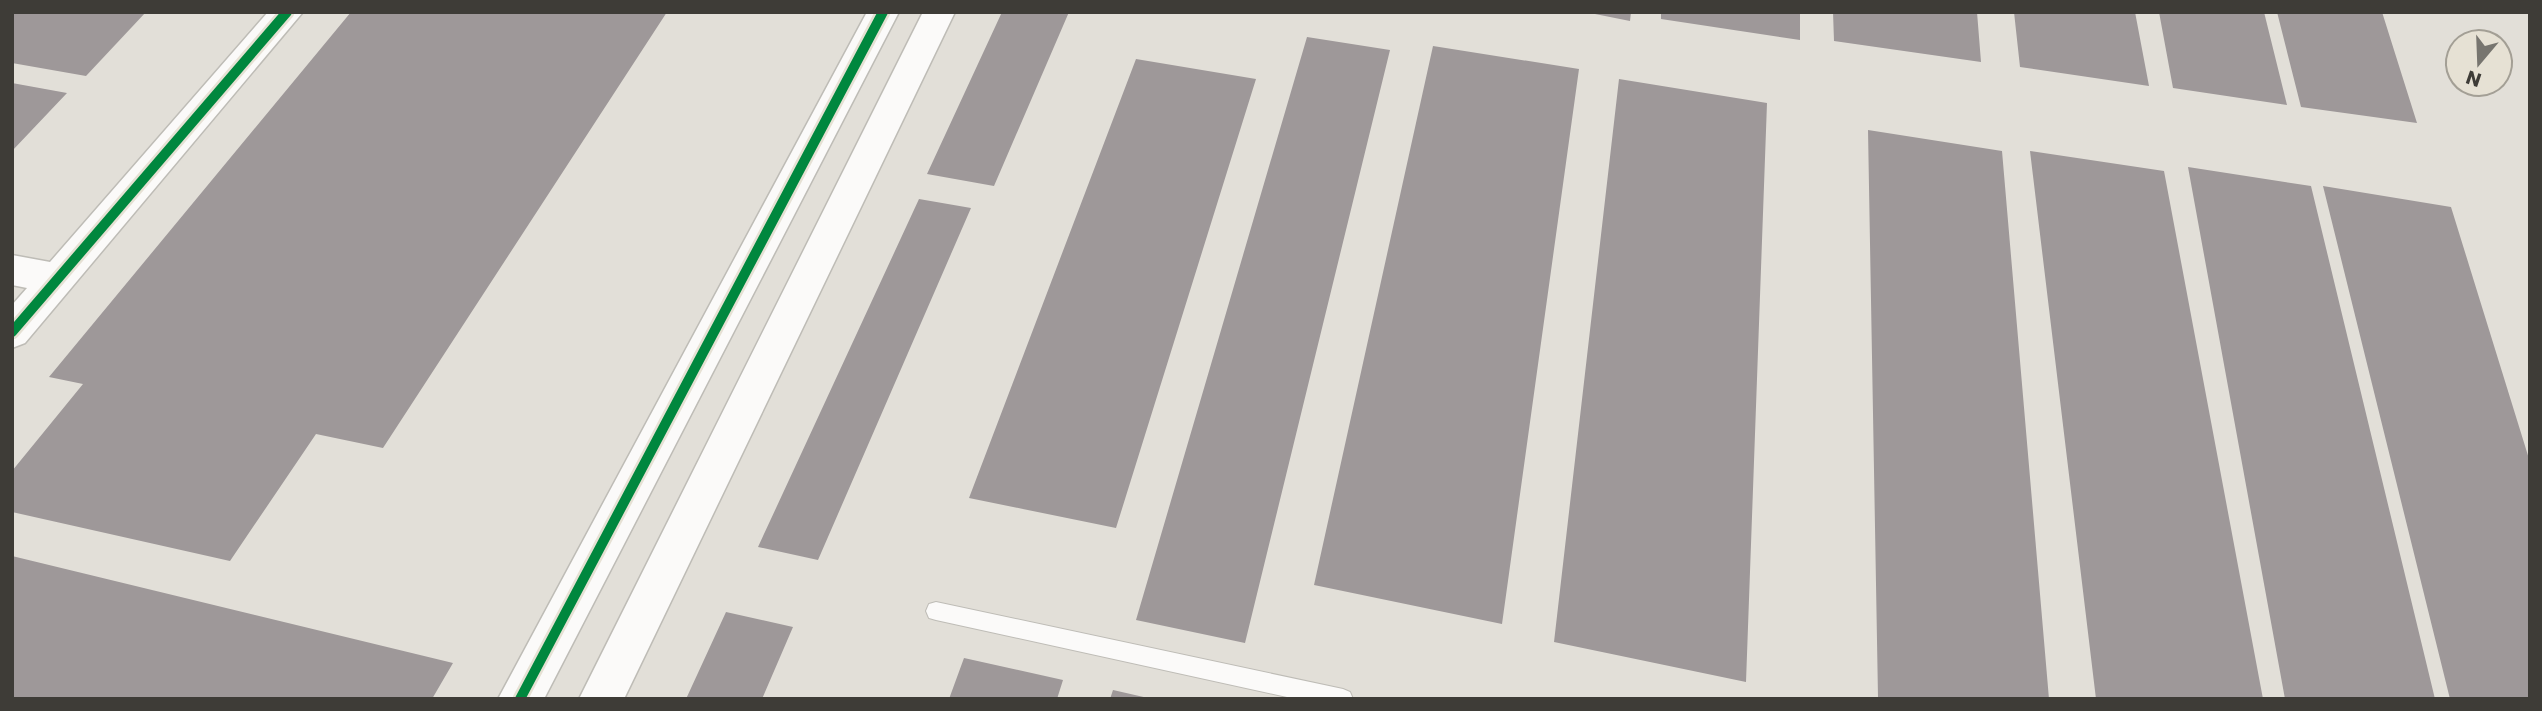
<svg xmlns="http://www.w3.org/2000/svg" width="2542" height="711" viewBox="0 0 2542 711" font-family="Poppins,sans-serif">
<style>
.building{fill:#9e9899}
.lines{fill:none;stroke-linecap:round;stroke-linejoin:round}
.service-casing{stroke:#bebcb6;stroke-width:2}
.tertiary-casing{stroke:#bebcb6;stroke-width:3}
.service{fill:#fbfaf9;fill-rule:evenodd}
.tertiary{fill:#fbfaf9;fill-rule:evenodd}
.cycleway-casing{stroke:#e6e1d4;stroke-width:15}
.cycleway{stroke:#00873e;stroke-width:10}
</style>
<rect width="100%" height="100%" fill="#e2dfd8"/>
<path class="building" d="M 12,12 L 146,12 L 86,76 L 12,63 Z
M 351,12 L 667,12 L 383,448 L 316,434 L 230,561 L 12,512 L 12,471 L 83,384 L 49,377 Z
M 1002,12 L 1069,12 L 994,186 L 927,174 Z
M 1585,12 L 1631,12 L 1630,21 Z
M 1661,12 L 1800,12 L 1800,40 L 1661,19 Z
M 1833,12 L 1977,12 L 1981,62 L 1834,41 Z
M 2014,12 L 2135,12 L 2149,86 L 2020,67 Z
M 2159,12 L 2264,12 L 2287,105 L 2173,88 Z
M 2277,12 L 2382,12 L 2417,123 L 2301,107 Z
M 1307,37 L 1390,50 L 1245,643 L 1136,620 Z
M 1433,46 L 1579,69 L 1502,624 L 1314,585 Z
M 1136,59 L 1256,79 L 1116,528 L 969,498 Z
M 1619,79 L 1767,103 L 1746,682 L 1554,642 Z
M 12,83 L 67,93 L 12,151 Z
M 1868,130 L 2002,151 L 2049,699 L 1878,697 Z
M 2030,151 L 2164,171 L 2263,699 L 2096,699 Z
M 2188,167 L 2311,186 L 2435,699 L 2285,699 Z
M 2323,186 L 2451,207 L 2530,462 L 2530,699 L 2450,699 Z
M 919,199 L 971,208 L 818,560 L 758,547 Z
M 12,556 L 453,663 L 432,699 L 12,699 Z
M 726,612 L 793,627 L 762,699 L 686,699 Z
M 964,658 L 1063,680 L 1057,699 L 949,699 Z
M 1113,690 L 1148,698 L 1148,699 L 1110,699 Z"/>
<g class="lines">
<g class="service-casing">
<path id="service" d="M 936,602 L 1343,689 L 1350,692 L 1353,699 L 1296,699 L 936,620 L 929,618 L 926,611 L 929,604 Z"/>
</g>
<g class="tertiary-casing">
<path id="tertiary" d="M 268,12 L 303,12 L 25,343 L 12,348 L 12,305 L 27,288 L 12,285 L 12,255 L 50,262 Z
M 867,12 L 899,12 L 544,699 L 498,699 Z
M 923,12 L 955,12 L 624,699 L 579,699 Z"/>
</g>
<use href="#service" class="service"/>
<use href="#tertiary" class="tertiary"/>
<g class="cycleway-casing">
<path id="cycleway" d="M 12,332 L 287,12
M 520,699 L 883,12"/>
</g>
<use href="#cycleway" class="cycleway"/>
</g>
<rect width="2542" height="711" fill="none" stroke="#3e3c37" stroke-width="28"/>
<g transform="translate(2479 63) rotate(199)"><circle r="33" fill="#e6e1d4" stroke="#a39f95" stroke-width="2"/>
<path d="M0-5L12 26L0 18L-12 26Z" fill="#77756f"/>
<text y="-10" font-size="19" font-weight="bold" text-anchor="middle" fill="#3e3c37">N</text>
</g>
</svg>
